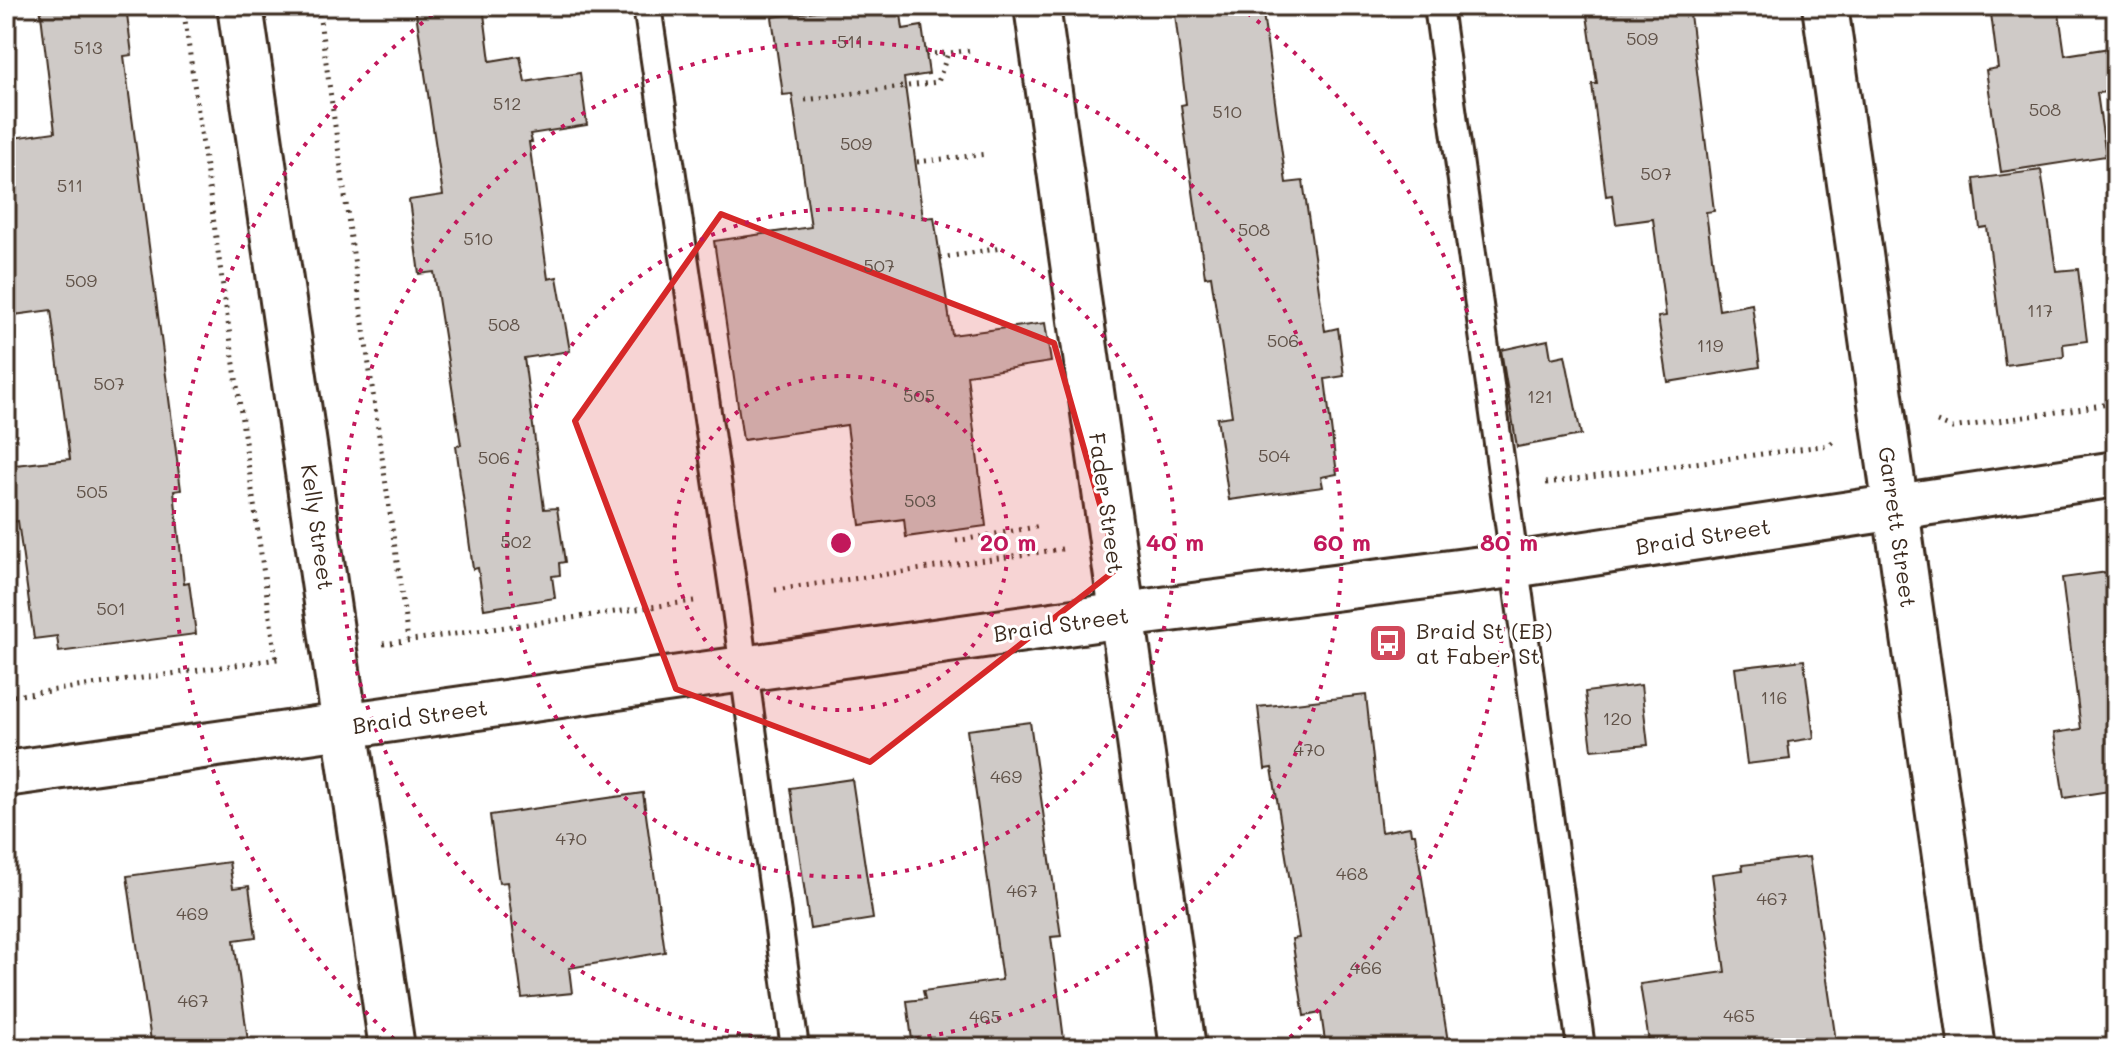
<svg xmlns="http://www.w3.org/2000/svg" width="2122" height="1054" viewBox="0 0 2122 1054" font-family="Mali,sans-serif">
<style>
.building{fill:#cfcac7;stroke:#3b2a1e;stroke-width:2}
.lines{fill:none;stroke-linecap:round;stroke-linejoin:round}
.lane-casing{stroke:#3b2a1e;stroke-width:32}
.street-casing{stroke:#3b2a1e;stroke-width:50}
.secondary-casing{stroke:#3b2a1e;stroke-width:50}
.path{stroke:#3b2a1e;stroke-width:5;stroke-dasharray:2 6;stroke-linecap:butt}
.lane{stroke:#fff;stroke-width:26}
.street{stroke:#fff;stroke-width:44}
.secondary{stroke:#fff;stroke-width:44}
.marked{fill:#d62828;fill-opacity:0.2;stroke:#d62828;stroke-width:6;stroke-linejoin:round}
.ring{fill:none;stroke:#c2185b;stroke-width:4;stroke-dasharray:4 8}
.labels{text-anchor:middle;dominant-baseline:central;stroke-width:6;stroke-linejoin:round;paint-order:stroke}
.number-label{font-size:18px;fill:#605248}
.street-label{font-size:22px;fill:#3b2a1e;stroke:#fff}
.poi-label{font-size:22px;fill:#3b2a1e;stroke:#fff;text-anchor:start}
.centre{fill:#c2185b;stroke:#fff;stroke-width:4}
.ring-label{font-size:24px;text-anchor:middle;font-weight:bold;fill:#c2185b;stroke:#fff;stroke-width:6;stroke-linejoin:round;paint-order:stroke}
</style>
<rect width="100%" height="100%" fill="#fff"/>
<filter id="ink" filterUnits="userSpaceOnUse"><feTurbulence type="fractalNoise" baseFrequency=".0125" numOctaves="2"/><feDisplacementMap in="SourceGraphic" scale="16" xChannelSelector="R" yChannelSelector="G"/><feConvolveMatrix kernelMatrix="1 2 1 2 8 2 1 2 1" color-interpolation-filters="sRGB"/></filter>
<g filter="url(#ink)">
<path class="building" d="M 40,6 L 126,6 L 132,55 L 124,56 L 181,490 L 174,491 L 184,583 L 189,582 L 196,634 L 59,652 L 57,636 L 34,639 L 18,521 L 6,523 L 6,466 L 70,459 L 51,310 L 6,316 L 6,139 L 55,132 Z
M 415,6 L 483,6 L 490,61 L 520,56 L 525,82 L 580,73 L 587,125 L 530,134 L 532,142 L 529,142 L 548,279 L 557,277 L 570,351 L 524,358 L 544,509 L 557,508 L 565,562 L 559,563 L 560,575 L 552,576 L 555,598 L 484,609 L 478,568 L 473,569 L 456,446 L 461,445 L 434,272 L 419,274 L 409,200 L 443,195 Z
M 852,6 L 900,6 L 903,29 L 922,26 L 929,74 L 904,78 L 923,218 L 934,217 L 952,335 L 1045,323 L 1051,362 L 967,375 L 986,526 L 906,537 L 904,519 L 860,525 L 847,425 L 743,440 L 714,241 L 811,227 L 792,94 L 783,95 L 772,17 Z
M 1174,6 L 1262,6 L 1286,183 L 1303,181 L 1325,331 L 1338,328 L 1344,376 L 1325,379 L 1337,474 L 1321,477 L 1323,487 L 1229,500 L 1217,418 L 1232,416 L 1211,276 L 1205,277 L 1181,105 L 1186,104 Z
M 1654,6 L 1689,6 L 1714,211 L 1706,212 L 1719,310 L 1752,304 L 1760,367 L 1668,382 L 1658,317 L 1666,316 L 1653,219 L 1616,224 L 1612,195 L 1606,196 L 1592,84 L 1597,84 L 1587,15 Z
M 1990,6 L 2058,6 L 2065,55 L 2116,47 L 2116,91 L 2097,93 L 2106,156 L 2001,172 L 1986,70 L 1998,68 Z
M 2041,170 L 2056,271 L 2078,269 L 2087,341 L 2063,344 L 2064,357 L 2005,365 L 1987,227 L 1980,228 L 1974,179 Z
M 1548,340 L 1551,358 L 1565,355 L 1581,435 L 1517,447 L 1501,350 Z
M 2116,571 L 2116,790 L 2064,798 L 2054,733 L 2081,729 L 2062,578 Z
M 1804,660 L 1814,738 L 1788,742 L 1790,759 L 1747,764 L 1735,668 Z
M 1641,685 L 1648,745 L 1592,750 L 1585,692 Z
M 1366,695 L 1381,832 L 1410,827 L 1411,834 L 1415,834 L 1449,1048 L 1326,1048 L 1321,1013 L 1304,1016 L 1292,939 L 1299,938 L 1272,768 L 1265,769 L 1258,707 Z
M 1030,722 L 1061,936 L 1051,937 L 1064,1040 L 1001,1048 L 913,1048 L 907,1001 L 925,999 L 923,991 L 1002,980 L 967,730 Z
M 852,779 L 873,919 L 810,929 L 790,788 Z
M 643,793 L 665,952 L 569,968 L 572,993 L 522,998 L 507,882 L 499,883 L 490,815 Z
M 1809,857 L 1837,1048 L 1650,1048 L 1640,984 L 1725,972 L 1712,874 L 1743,870 L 1742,865 Z
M 229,862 L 233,888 L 249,886 L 256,937 L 234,940 L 249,1048 L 152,1048 L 127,876 Z"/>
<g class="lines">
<g class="lane-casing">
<path id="lane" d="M 647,6 L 734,595 L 795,1048
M 1438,6 L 1581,1048"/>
</g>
<g class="street-casing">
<path id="street" d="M 240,6 L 392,1048
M 1037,6 L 1183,1048
M 1825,6 L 1972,1048"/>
</g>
<g class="secondary-casing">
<path id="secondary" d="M 6,774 L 1123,615 L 1513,565 L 2116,474"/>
</g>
<path class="path" d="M 183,6 L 276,659
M 318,6 L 408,640
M 926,54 L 948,53
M 805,100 L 938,82 L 948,53 L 972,50
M 917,162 L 987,154
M 940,258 L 1001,248
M 1937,422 L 1952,428 L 2116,403
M 1546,483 L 1829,445 L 1836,439
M 956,541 L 1041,526
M 775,590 L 1062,549
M 383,644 L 694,601
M 6,697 L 278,659"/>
<use href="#lane" class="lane"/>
<use href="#street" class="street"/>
<use href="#secondary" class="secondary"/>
</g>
</g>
<path class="marked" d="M 721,214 L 1054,343 L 1118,568 L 870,762 L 676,689 L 575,421 Z"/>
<g class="ring">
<circle cx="841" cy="543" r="167"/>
<circle cx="841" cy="543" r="334"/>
<circle cx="841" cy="543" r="501"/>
<path d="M403 1047A668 668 0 0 1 444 6M1238 6A668 668 0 0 1 1279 1047"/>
</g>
<defs>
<g id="bus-square" transform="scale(2)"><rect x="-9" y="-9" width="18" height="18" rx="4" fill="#d1495b" stroke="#fff"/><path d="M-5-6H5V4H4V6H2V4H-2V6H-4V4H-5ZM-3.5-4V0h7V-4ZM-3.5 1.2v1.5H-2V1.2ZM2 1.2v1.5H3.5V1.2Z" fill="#fff"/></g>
</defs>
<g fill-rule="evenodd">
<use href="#bus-square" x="1388" y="643"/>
</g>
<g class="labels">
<g class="number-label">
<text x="1642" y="38">509</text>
<text x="850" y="41">511</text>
<text x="88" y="47">513</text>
<text x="507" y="103">512</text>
<text x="2045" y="109">508</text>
<text x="1227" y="111">510</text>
<text x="856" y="143">509</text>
<text x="1656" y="173">507</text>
<text x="70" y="185">511</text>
<text x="1254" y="229">508</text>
<text x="478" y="238">510</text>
<text x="879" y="265">507</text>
<text x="81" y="280">509</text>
<text x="2040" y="310">117</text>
<text x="504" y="324">508</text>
<text x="1283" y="340">506</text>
<text x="1710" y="345">119</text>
<text x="109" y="383">507</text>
<text x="919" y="395">505</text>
<text x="1540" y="396">121</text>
<text x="1274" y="455">504</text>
<text x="494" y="457">506</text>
<text x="92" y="491">505</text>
<text x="920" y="500">503</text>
<text x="516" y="541">502</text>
<text x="111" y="608">501</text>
<text x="1774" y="697">116</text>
<text x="1617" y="718">120</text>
<text x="1309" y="749">470</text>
<text x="1006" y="776">469</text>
<text x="571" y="838">470</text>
<text x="1352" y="873">468</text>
<text x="1022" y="890">467</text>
<text x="1772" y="898">467</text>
<text x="192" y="913">469</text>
<text x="1366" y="967">466</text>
<text x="193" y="1000">467</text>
<text x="1739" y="1015">465</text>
<text x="985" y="1016">465</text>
</g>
<g class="street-label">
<text transform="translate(1107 503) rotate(82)">Fader Street</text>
<text transform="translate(318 527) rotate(82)">Kelly Street</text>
<text transform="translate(1898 527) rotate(82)">Garrett Street</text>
<text transform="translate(1703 536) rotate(-9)">Braid Street</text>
<text transform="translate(1061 624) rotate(-8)">Braid Street</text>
<text transform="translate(420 716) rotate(-8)">Braid Street</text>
</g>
<g class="poi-label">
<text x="1416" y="630">Braid St (EB)<tspan x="1416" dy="25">at Faber St</tspan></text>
</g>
</g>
<circle cx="841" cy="543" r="12" class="centre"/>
<g class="ring-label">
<text x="1008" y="551">20 m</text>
<text x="1175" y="551">40 m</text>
<text x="1342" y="551">60 m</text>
<text x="1509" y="551">80 m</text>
</g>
<rect width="2122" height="1054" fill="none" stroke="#fff" stroke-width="32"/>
<rect x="16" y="16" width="2090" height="1022" fill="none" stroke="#3b2a1e" stroke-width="3" filter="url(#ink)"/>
</svg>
